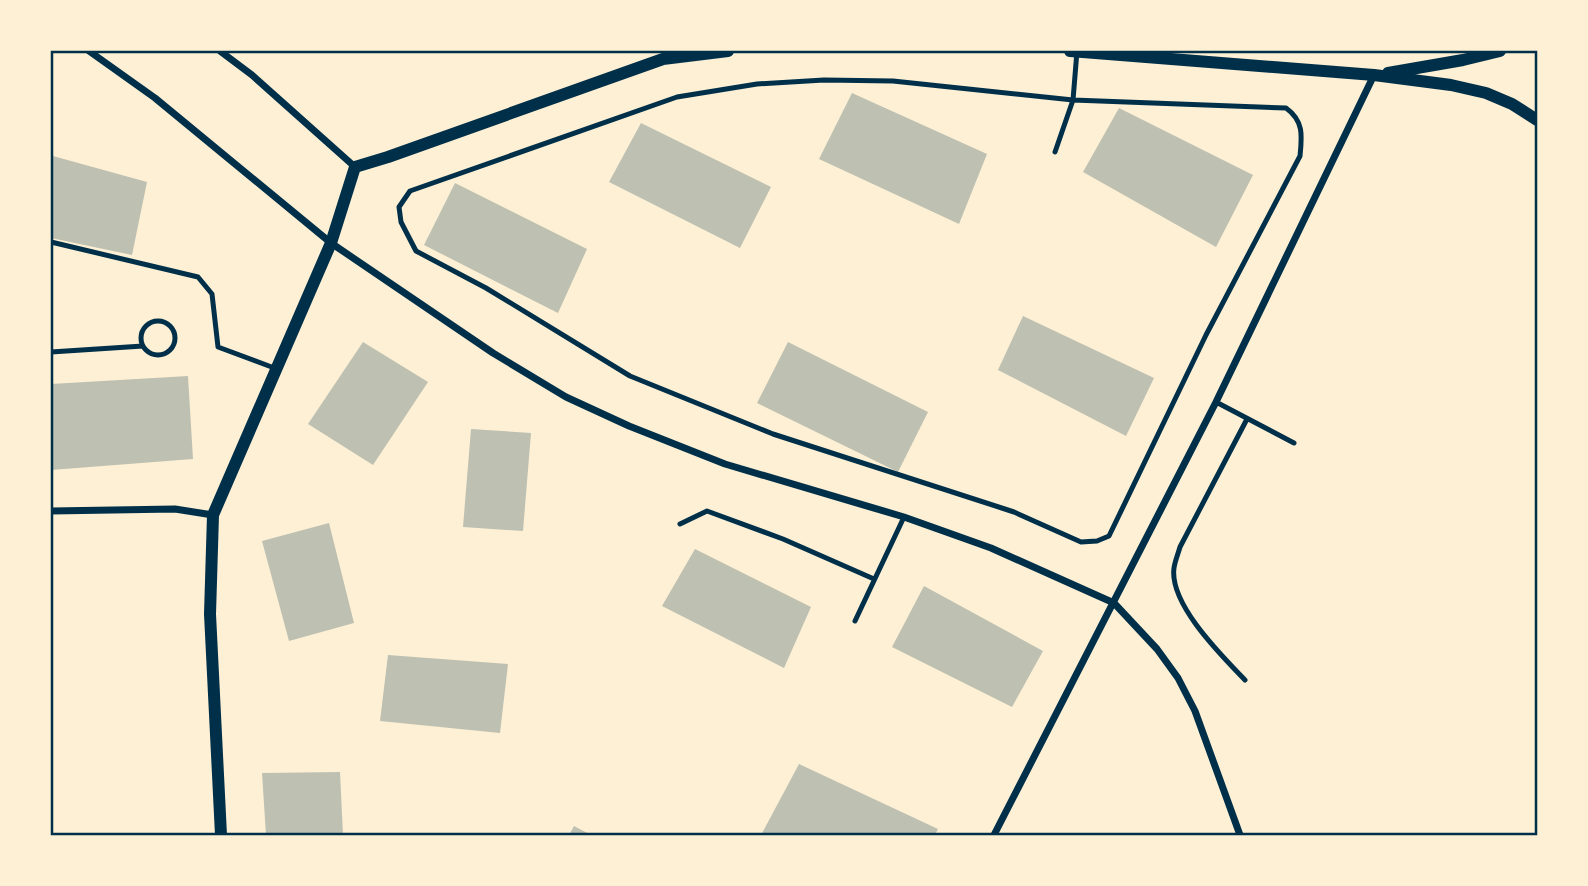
<svg xmlns="http://www.w3.org/2000/svg" width="1588" height="886" viewBox="0 0 1588 886" font-family="'Exo 2',sans-serif">
<style>
.building{fill:#bec0b2}
.lines{fill:none;stroke-linecap:round;stroke-linejoin:round}
.service{stroke:#003049;stroke-width:5}
.minor{stroke:#003049;stroke-width:7}
.tertiary{stroke:#003049;stroke-width:12}
.neatline{fill:none;stroke:#003049;stroke-width:2.5}
</style>
<rect width="100%" height="100%" fill="#fdf0d5"/>
<path class="building" d="M 852,93 L 987,154 L 959,224 L 819,159 Z
M 1119,108 L 1253,175 L 1216,247 L 1083,172 Z
M 641,123 L 771,187 L 740,248 L 609,182 Z
M 53,156 L 147,182 L 132,255 L 51,238 L 51,168 Z
M 455,183 L 587,249 L 558,313 L 424,245 Z
M 1023,316 L 1154,378 L 1126,436 L 998,370 Z
M 363,342 L 428,382 L 373,465 L 308,424 Z
M 788,342 L 928,412 L 898,472 L 757,403 Z
M 188,376 L 193,459 L 51,470 L 51,384 Z
M 471,429 L 531,433 L 523,531 L 463,527 Z
M 329,523 L 354,623 L 289,641 L 262,541 Z
M 695,549 L 811,607 L 784,668 L 662,606 Z
M 924,586 L 1043,651 L 1012,707 L 892,647 Z
M 388,655 L 508,664 L 500,733 L 380,721 Z
M 799,764 L 938,829 L 935,835 L 761,835 Z
M 340,772 L 343,835 L 266,835 L 262,773 Z
M 574,826 L 591,835 L 569,835 Z"/>
<g class="lines">
<path class="service" d="M 824,80 L 893,81 L 1073,100 L 1286,108 C 1304,121 1302,136 1300,156 L 1206,335 L 1109,536 L 1097,541 L 1081,542 L 1014,512 L 773,434 L 630,376 L 486,288 L 416,251 L 401,222 L 399,207 L 410,191 L 677,97 L 757,84 Z
M 1055,152 L 1073,100 L 1077,51
M 51,242 L 198,277 L 212,294 L 218,347 L 277,369
M141 338a17 17 0 1 1 34 0a17 17 0 1 1-34 0Z
M 51,352 L 143,346
M 1216,402 L 1294,443
M 680,524 L 707,511 L 783,539 L 874,579
M 855,621 L 904,517
M 1245,680 C 1222,656 1169,604 1174,568 C 1175,561 1178,554 1180,547 L 1247,419"/>
<path class="minor" d="M 89,51 L 155,98 L 331,243 L 493,353 L 566,397 L 629,426 L 725,464 L 904,517 L 991,548 L 1114,603 L 1157,649 L 1178,678 L 1195,711 L 1240,835
M 220,51 L 252,75 L 355,167
M 51,511 L 175,509 L 213,515
M 994,835 L 1216,402 L 1374,75"/>
<path class="tertiary" d="M 1070,51 L 1374,75 L 1451,85 L 1486,93 L 1512,104 L 1537,120
M 1388,73 L 1463,60 L 1500,51
M 221,835 L 210,614 L 213,515 L 331,243 L 355,167 L 388,157 L 663,59 L 728,51"/>
</g>
<rect width="1588" height="886" fill="none" stroke="#fdf0d5" stroke-width="105"/>
<rect x="52" y="52" width="1484" height="782" class="neatline"/>
</svg>
